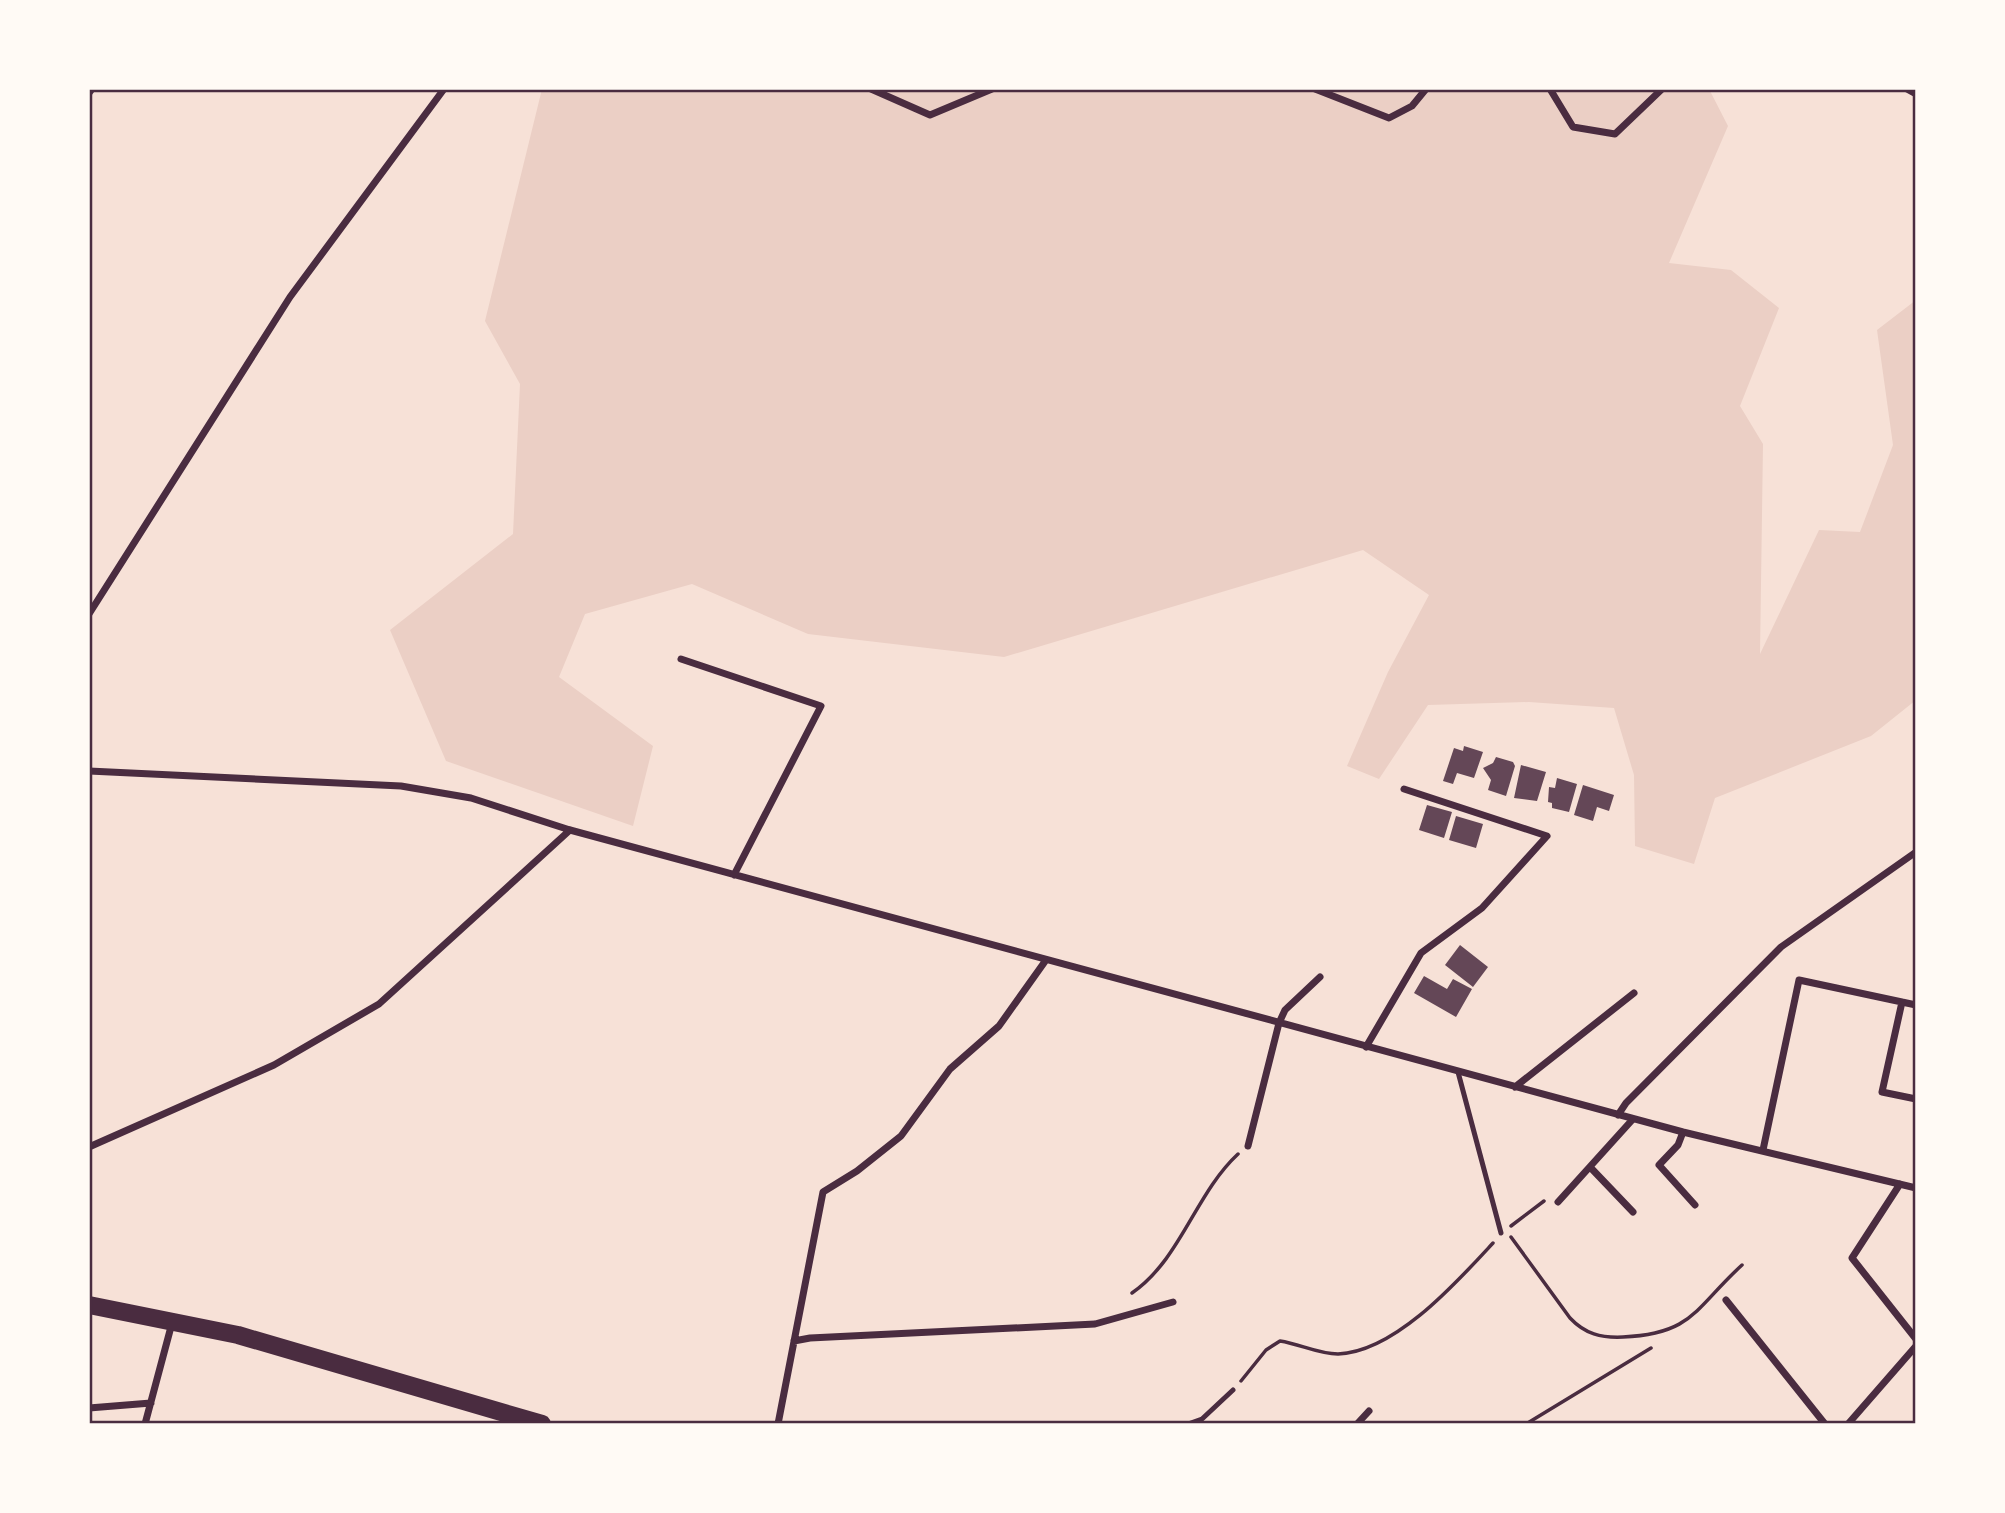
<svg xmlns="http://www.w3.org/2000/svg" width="2005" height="1513" viewBox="0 0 2005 1513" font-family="'Work Sans',sans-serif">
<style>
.green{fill:#ebcfc5}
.building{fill:#644757}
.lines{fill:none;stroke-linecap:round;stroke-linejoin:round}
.path{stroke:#4a2c40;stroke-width:3.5}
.service{stroke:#4a2c40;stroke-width:5}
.minor{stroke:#4a2c40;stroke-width:7}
.trunk{stroke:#4a2c40;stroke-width:18}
.neatline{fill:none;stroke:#4a2c40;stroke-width:2.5}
</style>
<rect width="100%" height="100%" fill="#f7e1d7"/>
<path class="green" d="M 542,89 L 1709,89 L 1728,126 L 1669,263 L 1731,270 L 1779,308 L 1740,406 L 1763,444 L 1760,654 L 1819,530 L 1860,532 L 1893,445 L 1877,330 L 1916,300 L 1916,700 L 1871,736 L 1715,798 L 1694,864 L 1635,846 L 1634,775 L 1614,708 L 1529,702 L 1428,705 L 1379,779 L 1347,766 L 1388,672 L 1429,595 L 1363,550 L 1004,657 L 808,634 L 692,584 L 585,614 L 559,677 L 653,746 L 633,826 L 446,761 L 390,630 L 513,534 L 520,384 L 485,321 Z"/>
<path class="building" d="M 1464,746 L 1483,752 L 1474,778 L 1457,773 L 1453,784 L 1443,781 L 1454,748 L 1463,751 Z
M 1496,757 L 1513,762 L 1515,766 L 1506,796 L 1488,790 L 1491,780 L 1483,768 L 1493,763 Z
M 1521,765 L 1546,772 L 1537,801 L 1514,798 Z
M 1557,778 L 1577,784 L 1569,812 L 1552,808 L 1552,803 L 1548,802 L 1549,787 L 1555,788 Z
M 1583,785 L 1614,795 L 1609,811 L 1597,807 L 1593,821 L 1574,815 Z
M 1427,805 L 1452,812 L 1444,838 L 1419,830 Z
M 1456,816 L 1483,824 L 1476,848 L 1449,840 Z
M 1460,945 L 1488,967 L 1473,987 L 1445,965 Z
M 1424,976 L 1447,989 L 1453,979 L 1472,989 L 1456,1017 L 1414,993 Z"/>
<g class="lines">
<path class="path" d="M 1511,1226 L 1544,1201
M 1511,1237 L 1570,1318 C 1585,1334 1601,1338 1623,1337 C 1693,1334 1695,1308 1742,1265
M 1132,1293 C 1181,1259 1195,1194 1238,1154
M 1241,1381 L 1266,1350 L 1280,1341 C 1300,1344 1318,1354 1338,1354 C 1395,1352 1457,1282 1493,1243
M 1526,1424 L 1651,1348"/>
<path class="service" d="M 1458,1072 L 1501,1233
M 1188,1424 L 1202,1419 L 1233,1390"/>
<path class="minor" d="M 871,89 L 930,115 L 992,89
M 1315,89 L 1389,118 L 1412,106 L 1426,89
M 1550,89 L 1573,127 L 1615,134 L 1662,89
M 1907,89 L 1916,94
M 89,93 L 92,89
M 89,614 L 290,297 L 444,89
M 681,659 L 821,706 L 734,875
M 89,771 L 401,786 L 471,798 L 570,830 L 1683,1132 L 1916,1188
M 1902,1002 L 1882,1092 L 1916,1099
M 1366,1047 L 1421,953 L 1482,908 L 1547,836 L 1404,789
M 1515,1087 L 1634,993
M 1618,1115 L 1626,1103 L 1781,947 L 1916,852
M 1683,1132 L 1678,1145 L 1659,1165 L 1695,1205
M 1248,1146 L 1279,1023 L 1285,1010 L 1320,977
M 89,1147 L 274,1065 L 379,1004 L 570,830
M 1763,1150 L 1799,980 L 1916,1005
M 1590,1167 L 1633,1212
M 1900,1184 L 1852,1258 L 1916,1339
M 1558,1202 L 1633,1119
M 1726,1300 L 1825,1424
M 794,1341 L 810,1338 L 1095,1324 L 1173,1302
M 89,1408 L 151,1403
M 145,1424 L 172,1323
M 778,1424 L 823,1192 L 857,1171 L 901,1136 L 950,1069 L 999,1026 L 1046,960
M 1357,1424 L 1369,1411
M 1848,1424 L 1916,1346"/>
<path class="trunk" d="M 89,1305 L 238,1335 L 542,1424"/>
</g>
<rect width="2005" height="1513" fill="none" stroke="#fffaf5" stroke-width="182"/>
<rect x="91" y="91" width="1823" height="1331" class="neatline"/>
</svg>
